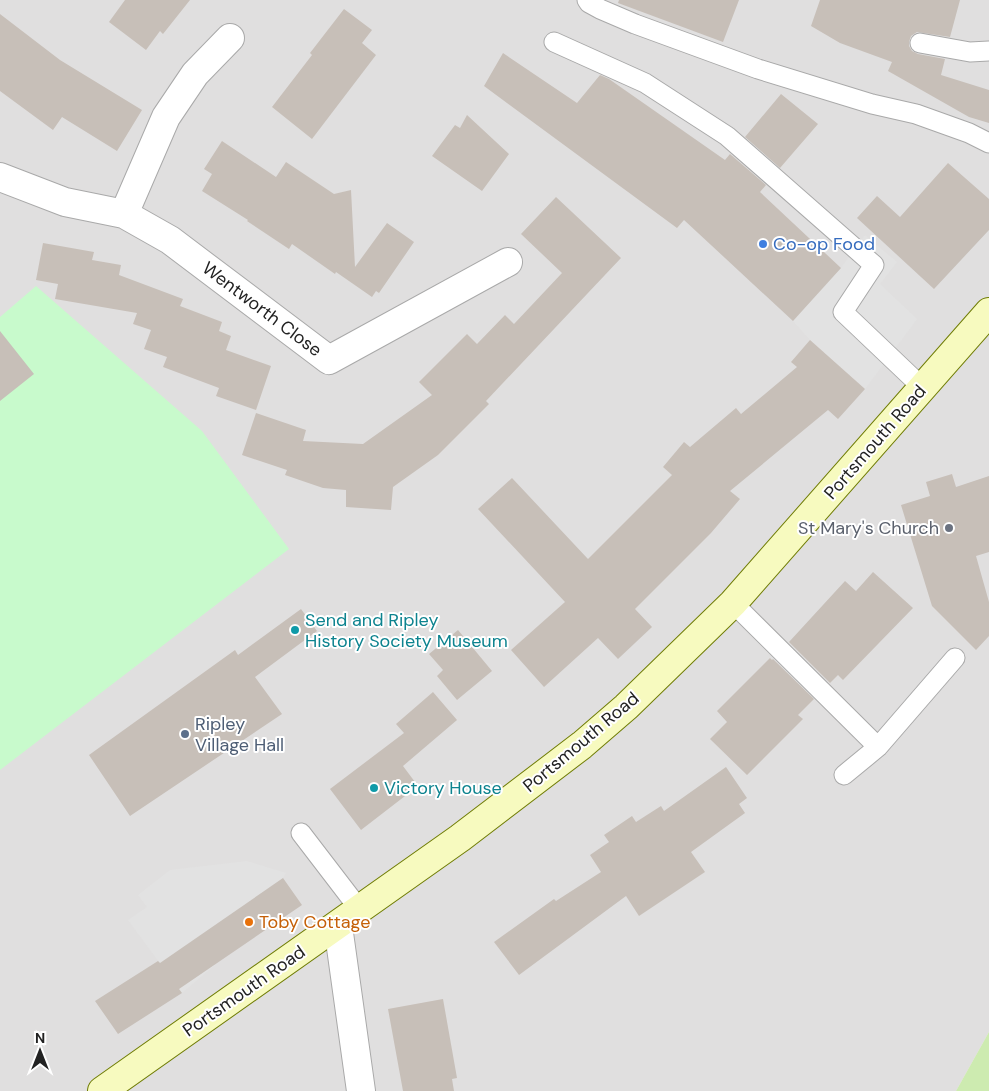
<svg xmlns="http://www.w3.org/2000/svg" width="989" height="1091" viewBox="0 0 989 1091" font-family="'DM Sans',sans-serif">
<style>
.residential{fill:#e0dfdf}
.grass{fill:#cdebb0}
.park{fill:#c8facc}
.parking{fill:#e2e2e2}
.building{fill:#c7bfb8}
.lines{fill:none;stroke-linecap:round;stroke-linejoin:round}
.lane-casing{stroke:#a9a9a9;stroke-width:21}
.street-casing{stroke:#a9a9a9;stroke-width:30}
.secondary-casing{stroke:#707d05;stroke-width:30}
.lane{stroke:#fff;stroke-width:19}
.street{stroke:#fff;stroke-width:28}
.secondary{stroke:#f7fabf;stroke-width:28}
.shop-dot{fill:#3f7fe0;stroke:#fff;stroke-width:2}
.worship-dot{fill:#6b7280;stroke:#fff;stroke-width:2}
.culture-dot{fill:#0f9aa8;stroke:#fff;stroke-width:2}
.service-dot{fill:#5c6f8a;stroke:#fff;stroke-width:2}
.food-dot{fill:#e8710a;stroke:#fff;stroke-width:2}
.labels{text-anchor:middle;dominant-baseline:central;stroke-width:4;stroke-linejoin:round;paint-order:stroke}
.shop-label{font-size:18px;fill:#366cbe;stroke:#fff;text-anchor:start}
.street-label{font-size:18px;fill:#222;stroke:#fff}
.worship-label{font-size:18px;fill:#5b616d;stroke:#fff;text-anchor:end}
.culture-label{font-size:18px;fill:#0d838f;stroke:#fff;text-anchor:start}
.service-label{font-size:18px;fill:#4e5e75;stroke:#fff;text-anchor:start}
.food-label{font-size:18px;fill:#c56008;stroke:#fff;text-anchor:start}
</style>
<rect width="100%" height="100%" fill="#f2efe9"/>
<path class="residential" d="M 0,0 L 989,0 L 989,1032 L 956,1091 L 0,1091 Z"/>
<path class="grass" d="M 989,1032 L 989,1091 L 956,1091 Z"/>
<path class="park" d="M 36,286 L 202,431 L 289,549 L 0,770 L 0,317 Z"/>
<path class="parking" d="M 865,235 L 897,262 L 880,284 L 917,319 L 865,389 L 810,340 L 793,321 L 841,268 Z
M 247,861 L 286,873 L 283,878 L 197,938 L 215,965 L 182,993 L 128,920 L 147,907 L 138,895 L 170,870 Z"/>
<path class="building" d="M 125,0 L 190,0 L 163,34 L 160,31 L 146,50 L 109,22 Z
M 619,0 L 739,0 L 723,42 L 618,3 Z
M 820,0 L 960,0 L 950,37 L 917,32 L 911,36 L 909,42 L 909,46 L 912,51 L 918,54 L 945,59 L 941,75 L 989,90 L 989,123 L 969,117 L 888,71 L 892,62 L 840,43 L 811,26 Z
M 344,9 L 372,30 L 362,43 L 376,55 L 312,139 L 272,107 L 312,55 L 310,53 Z
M 0,14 L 60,60 L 142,110 L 117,151 L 62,117 L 53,130 L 0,91 Z
M 503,53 L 577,103 L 600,75 L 609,79 L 725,160 L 730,154 L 766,185 L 760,192 L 841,268 L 793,321 L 684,220 L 677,228 L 484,86 Z
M 781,94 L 818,124 L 780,168 L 745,137 Z
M 467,115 L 509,154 L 482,191 L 432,156 L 455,125 L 460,128 Z
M 222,141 L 276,177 L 286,162 L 334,194 L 351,190 L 355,267 L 387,223 L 414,242 L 379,293 L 376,291 L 372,297 L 336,272 L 335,274 L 292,244 L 289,249 L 247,221 L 248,220 L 202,191 L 212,174 L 204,169 Z
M 948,163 L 989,199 L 989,230 L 934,289 L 857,218 L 877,196 L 900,217 Z
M 556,197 L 621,258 L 486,401 L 489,404 L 438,455 L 393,487 L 391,510 L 346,507 L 346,490 L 323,488 L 285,475 L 287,470 L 242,455 L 256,413 L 306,430 L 303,441 L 363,444 L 432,395 L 419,382 L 467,334 L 477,344 L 505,315 L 514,324 L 562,273 L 521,234 Z
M 43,243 L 94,252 L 92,260 L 121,265 L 119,275 L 183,299 L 180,306 L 222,322 L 219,331 L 231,336 L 226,350 L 271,366 L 256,410 L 216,396 L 219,388 L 163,367 L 167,357 L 144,349 L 151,330 L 133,324 L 137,313 L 55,299 L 58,284 L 36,280 Z
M 0,331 L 34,374 L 0,401 Z
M 810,340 L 865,389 L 838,419 L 828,410 L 730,491 L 740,499 L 711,533 L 635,609 L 652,627 L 618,659 L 598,638 L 544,687 L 511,650 L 565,602 L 478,509 L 512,478 L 588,559 L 672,475 L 663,467 L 684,442 L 690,447 L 736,408 L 741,414 L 797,367 L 791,362 Z
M 952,474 L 956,487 L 989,476 L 989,552 L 976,556 L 989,602 L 989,636 L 976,650 L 932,606 L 901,505 L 930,496 L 926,482 Z
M 873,572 L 913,608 L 843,680 L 838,675 L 830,683 L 789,642 L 845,581 L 856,591 Z
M 301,609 L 317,631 L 255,677 L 282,714 L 130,816 L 89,755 L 235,650 L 238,655 Z
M 458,630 L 492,671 L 457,700 L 437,676 L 443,670 L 429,654 Z
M 770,658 L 772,660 L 773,659 L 814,699 L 798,715 L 803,719 L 747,775 L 710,739 L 727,722 L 717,711 Z
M 433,692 L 457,720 L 403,766 L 418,786 L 361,830 L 330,789 L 404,733 L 396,724 Z
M 726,767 L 747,798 L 739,804 L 745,813 L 691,852 L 705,872 L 639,916 L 626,896 L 519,975 L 494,942 L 554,899 L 556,901 L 601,872 L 590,855 L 609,842 L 604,835 L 632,816 L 636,822 L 661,806 L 664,811 Z
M 283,878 L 302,905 L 179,989 L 182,993 L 118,1034 L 95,1001 L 158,961 L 160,963 Z
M 443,999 L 457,1078 L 452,1079 L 454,1091 L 403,1091 L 388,1009 Z"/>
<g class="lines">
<g class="lane-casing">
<path id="lane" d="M 587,0 L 589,3 L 600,9 L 635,24 L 758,69 L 872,104 L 916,114 L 969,133 L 989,143
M 554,42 L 645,83 L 727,136 L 874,265 L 843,312 L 923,388
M 920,43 L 970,52 L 989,51
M 733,603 L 878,747
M 844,775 L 878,747 L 955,658
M 301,833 L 360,910"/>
</g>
<g class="street-casing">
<path id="street" d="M 0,177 L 65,202 L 124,214 L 170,240 L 329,360 L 508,262
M 124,214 L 166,117 L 195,74 L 230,38
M 338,926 L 361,1091"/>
</g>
<g class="secondary-casing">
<path id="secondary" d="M 102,1091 L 460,838 L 582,745 L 626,707 L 733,603 L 989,312"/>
</g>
<use href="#lane" class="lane"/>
<use href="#street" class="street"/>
<use href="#secondary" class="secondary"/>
</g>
<circle class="shop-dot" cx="763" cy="244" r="5"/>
<circle class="worship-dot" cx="949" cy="528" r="5"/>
<g class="culture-dot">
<circle cx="295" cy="630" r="5"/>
<circle cx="374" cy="788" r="5"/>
</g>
<circle class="service-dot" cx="185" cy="734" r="5"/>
<circle class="food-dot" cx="249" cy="922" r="5"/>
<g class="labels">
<g class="shop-label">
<text x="773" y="244">Co-op Food</text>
</g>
<g class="street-label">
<text transform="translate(262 309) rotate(37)">Wentworth Close</text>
<text transform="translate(875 442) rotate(-49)">Portsmouth Road</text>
<text transform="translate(581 742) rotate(-40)">Portsmouth Road</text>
<text transform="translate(244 991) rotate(-35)">Portsmouth Road</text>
</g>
<g class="worship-label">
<text x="939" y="528">St Mary's Church</text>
</g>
<g class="culture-label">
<text x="305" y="620">Send and Ripley<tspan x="305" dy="21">History Society Museum</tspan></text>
<text x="384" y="788">Victory House</text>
</g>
<g class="service-label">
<text x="195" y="724">Ripley<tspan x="195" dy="21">Village Hall</tspan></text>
</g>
<g class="food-label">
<text x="259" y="922">Toby Cottage</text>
</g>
</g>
<g transform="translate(40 1051)" stroke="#ffffff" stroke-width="4" paint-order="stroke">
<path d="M0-4L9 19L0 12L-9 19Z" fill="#222222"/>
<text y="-8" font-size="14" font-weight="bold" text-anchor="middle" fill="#222222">N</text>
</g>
</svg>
